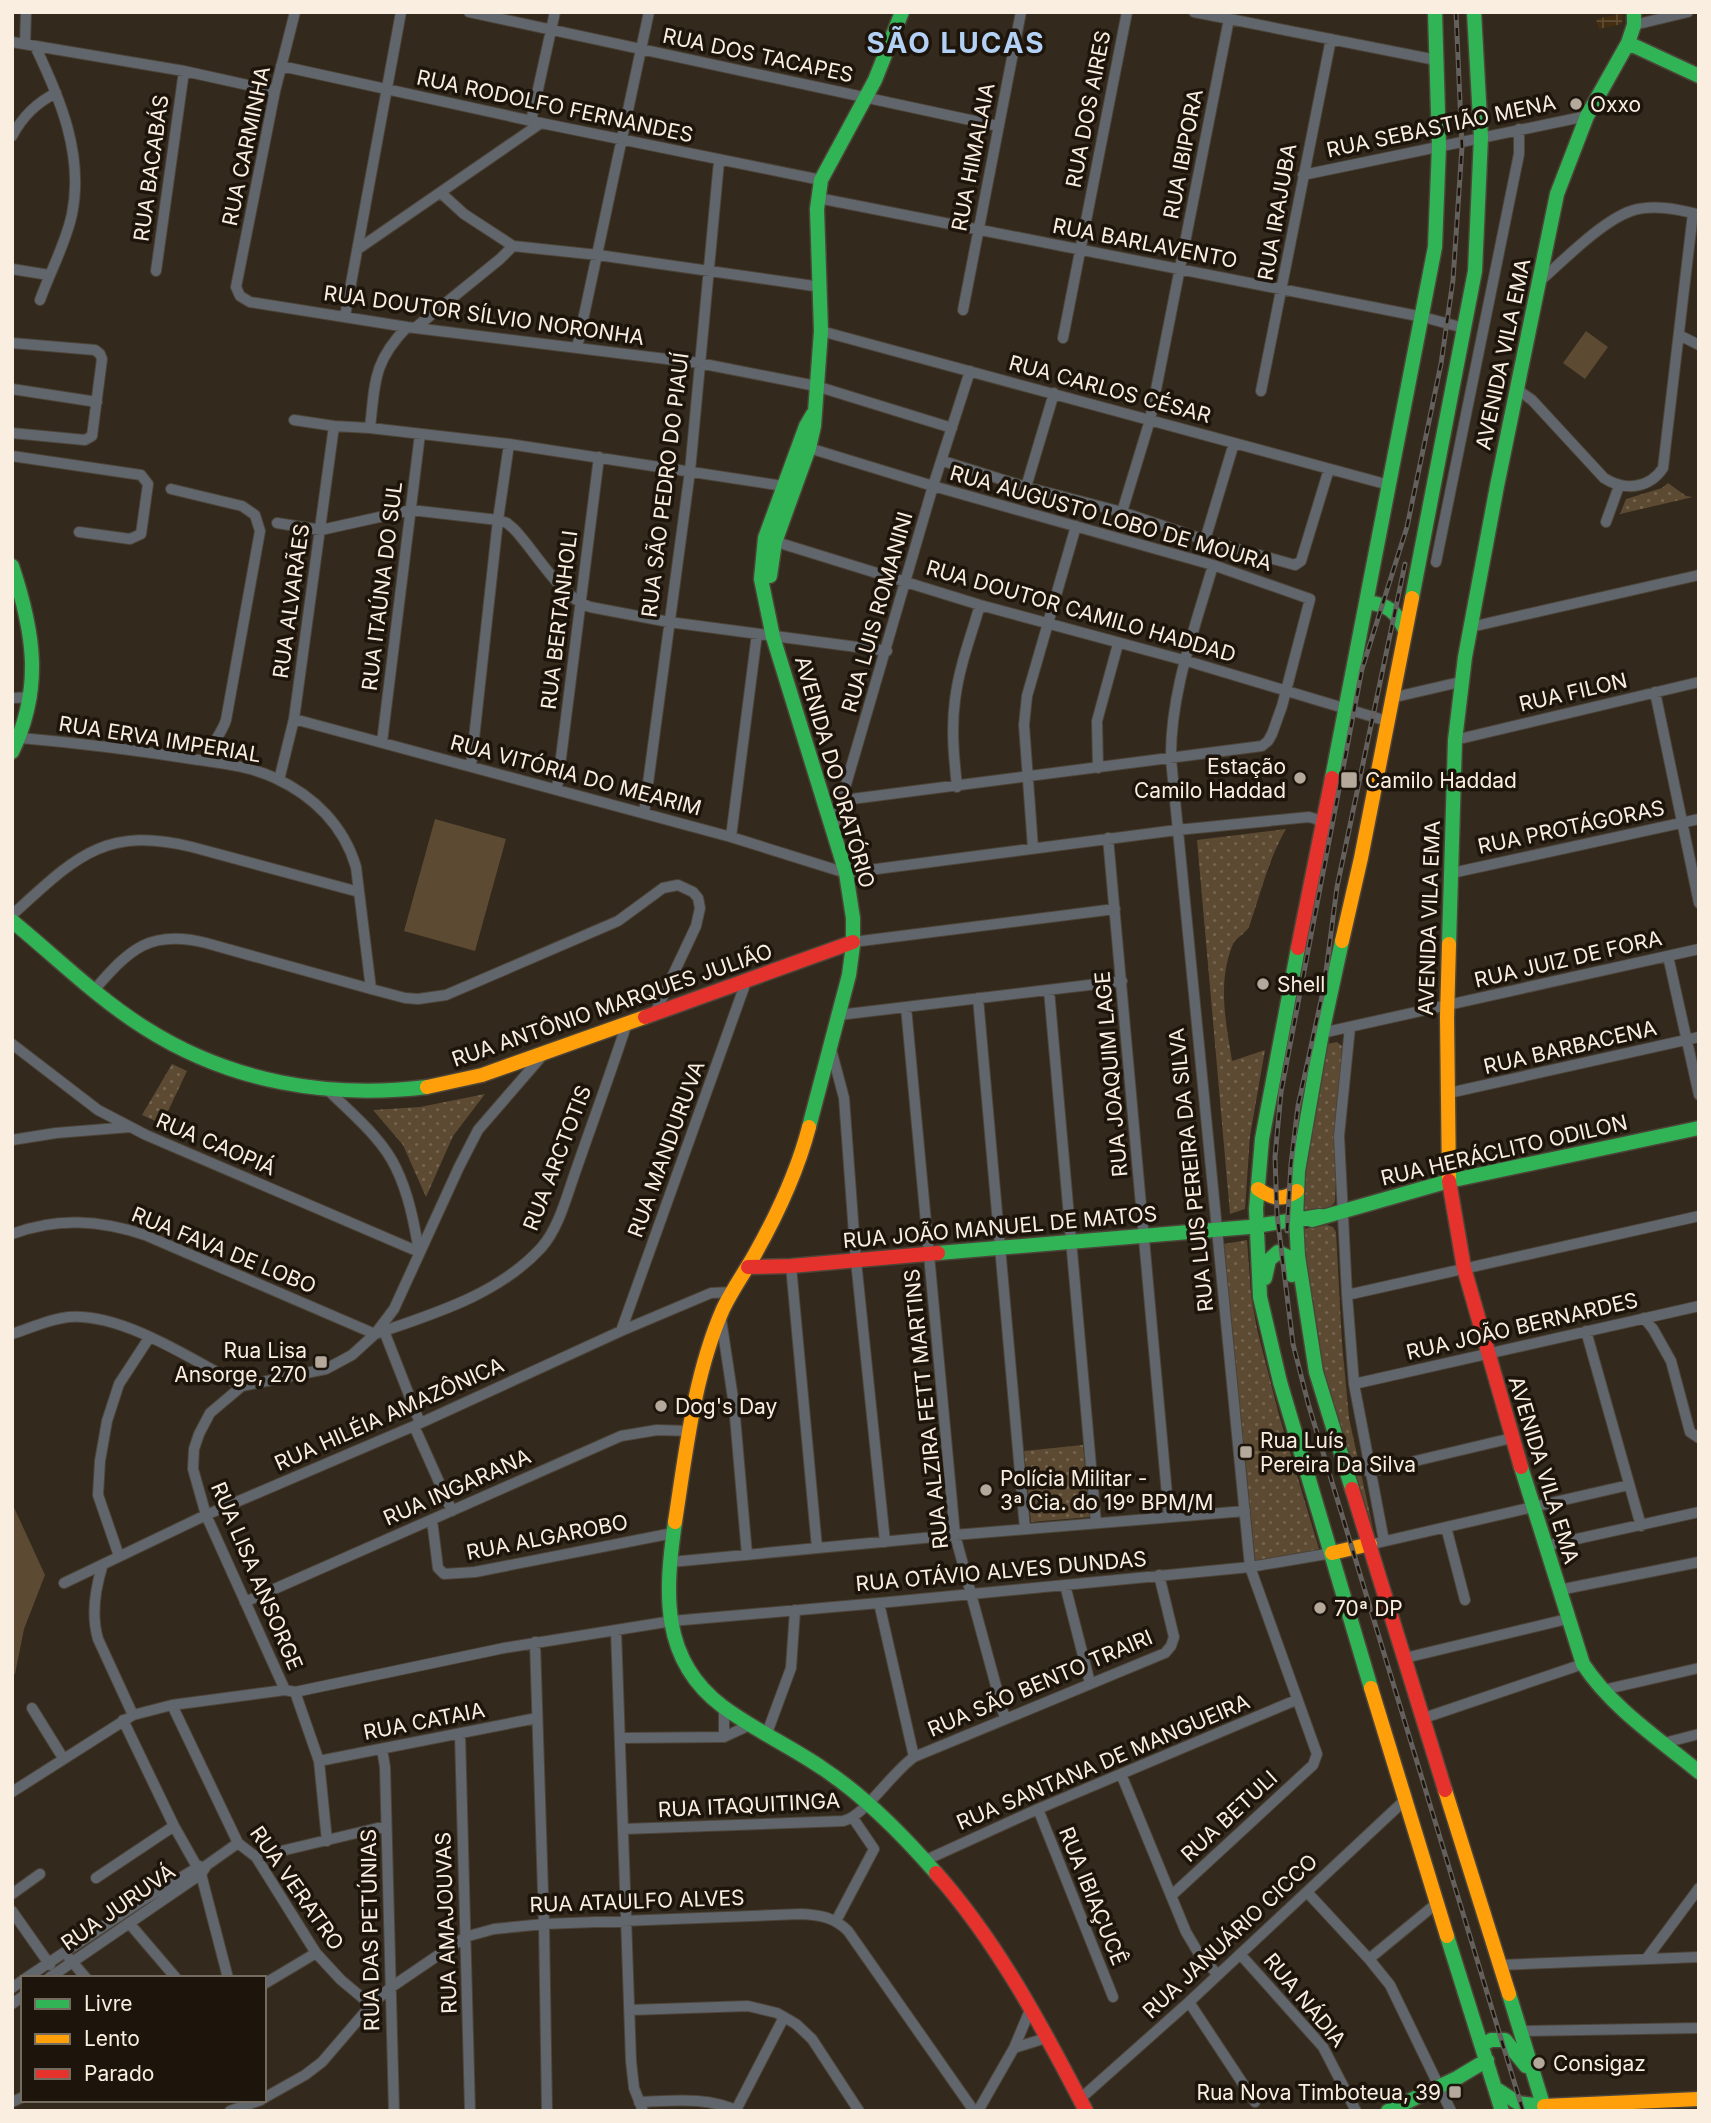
<svg xmlns="http://www.w3.org/2000/svg" width="1711" height="2123" viewBox="0 0 1711 2123" font-family="Inter,sans-serif">
<style>
.industrial{fill:url(#industrial-grid)}
.green{fill:#5d4a32}
.park{fill:url(#park-dots)}
.lines{fill:none;stroke-linecap:round;stroke-linejoin:round}
.street-casing{stroke:#4d4439;stroke-width:12}
.fast-casing{stroke:#4d4439;stroke-width:17}
.slow-casing{stroke:#4d4439;stroke-width:17}
.jam-casing{stroke:#4d4439;stroke-width:17}
.street{stroke:#60666c;stroke-width:10}
.fast{stroke:#30b455;stroke-width:14}
.slow{stroke:#ff9f0a;stroke-width:14}
.jam{stroke:#e5322d;stroke-width:14}
.rail-casing{stroke:#63605d;stroke-width:5}
.rail{stroke:#1d150b;stroke-width:2.5;stroke-dasharray:8;stroke-linecap:butt}
.poi-dot{fill:#b4a99b;stroke:#1d150b;stroke-width:2.5}
.labels{text-anchor:middle;dominant-baseline:central;stroke-width:7;stroke-linejoin:round;paint-order:stroke}
.street-label{font-size:21px;fill:#faeee0;stroke:#1d150b}
.poi-label{font-size:21px;fill:#faeee0;stroke:#1d150b;text-anchor:start}
.district-label{font-size:28px;font-weight:bold;letter-spacing:2px;fill:#b2d1f5;stroke:#1d150b}
</style>
<defs>
<pattern id="industrial-grid" width="8" height="8" patternUnits="userSpaceOnUse" patternTransform="scale(1.75)"><rect width="8" height="8" fill="#432e12"/><path d="M0 4h8M4 0v8" fill="none" stroke="#5f4d34"/></pattern>
<pattern id="park-dots" width="8" height="8" patternUnits="userSpaceOnUse" patternTransform="scale(1.75)"><rect width="8" height="8" fill="#5d4a32"/><path d="M2 2h.1M6 6h.1" fill="none" stroke="#75644f" stroke-width="1.8" stroke-linecap="round"/></pattern>
</defs>
<rect width="100%" height="100%" fill="#33291c"/>
<path class="industrial" d="M 1618,12 L 1623,12 L 1622,24 L 1599,29 L 1596,19 L 1616,15 Z"/>
<path class="green" d="M 1586,331 L 1608,347 L 1585,379 L 1563,363 Z
M 435,819 L 506,839 L 475,951 L 404,931 Z
M 12,1503 L 45,1575 L 24,1629 L 15,1674 L 12,1676 Z"/>
<path class="park" d="M 1668,483 L 1686,496 L 1693,497 L 1620,514 L 1626,499 L 1662,488 Z
M 1286,829 C 1269,858 1261,892 1250,924 C 1247,934 1237,936 1233,944 C 1217,982 1226,1023 1232,1061 L 1265,1050 L 1250,1136 L 1245,1209 L 1230,1214 L 1197,840 Z
M 1337,1042 L 1342,1046 L 1335,1202 L 1329,1208 L 1300,1211 L 1322,1045 Z
M 172,1064 L 187,1071 L 162,1124 L 142,1115 Z
M 485,1094 L 453,1136 L 426,1197 L 403,1145 L 373,1110 L 420,1107 Z
M 1327,1225 L 1333,1227 L 1336,1232 L 1342,1343 L 1349,1418 L 1373,1528 L 1323,1377 L 1302,1236 L 1303,1229 Z
M 1247,1240 L 1251,1295 L 1257,1329 L 1279,1415 L 1319,1549 L 1258,1564 L 1255,1559 L 1224,1244 Z
M 1083,1445 L 1090,1517 L 1031,1522 L 1024,1451 Z"/>
<g class="lines">
<g class="street-casing">
<path id="street" d="M 295,12 L 275,91 L 236,287 L 240,296 L 250,302 L 407,327 L 699,363 L 816,386 L 952,428
M 469,12 L 998,126
M 1194,12 L 1436,60
M 1634,25 L 1688,12
M 12,42 L 184,71 L 275,91
M 25,44 L 26,12
M 35,46 C 60,98 84,155 72,214 C 66,243 50,272 40,300
M 281,66 L 541,123 L 821,180
M 531,121 L 555,12
M 12,136 C 23,116 36,103 56,93
M 1303,175 L 1587,116
M 441,193 L 464,214 L 513,246 L 598,255 L 821,287
M 818,198 L 1423,317 L 1464,328
M 358,249 L 541,123
M 12,269 L 49,275
M 156,271 L 184,71
M 1540,281 C 1564,260 1602,221 1631,211 C 1652,204 1677,209 1697,214
M 963,310 L 1021,12
M 345,316 L 401,12
M 415,328 L 500,259 L 513,246
M 821,331 L 1389,485
M 1679,335 L 1699,345
M 1063,338 L 1127,12
M 12,343 L 95,350 L 100,354 L 102,359 L 92,436 L 85,440 L 12,433
M 577,348 L 649,12
M 12,389 L 97,402
M 1518,390 L 1532,400 L 1604,478 C 1624,491 1649,489 1663,468 L 1693,213
M 1261,391 L 1331,39
M 294,420 L 334,426 L 370,428 L 509,444 L 790,487
M 370,428 C 375,382 373,362 407,327
M 809,448 L 933,486 L 1213,565 L 1310,599 L 1282,706 L 1272,734 L 1268,741 L 1262,746 L 844,800
M 12,456 L 141,475 L 148,484 L 141,534 L 130,539 L 79,532
M 943,461 L 1026,487 L 1122,512 L 1205,540 L 1295,565 L 1301,561 L 1329,469
M 1026,487 L 1054,393
M 171,489 L 242,506 L 255,515 L 260,531 L 226,720 C 221,736 209,745 206,761
M 1122,512 L 1150,420 L 1229,19
M 1606,522 L 1619,486
M 277,523 L 321,530 L 411,510 L 498,520 L 507,523 L 514,529 C 536,552 560,597 590,607 L 669,622 L 887,651
M 770,540 L 980,605 L 1187,661 L 1387,721
M 1205,540 L 1234,443
M 1436,562 L 1519,154 L 1519,129
M 1471,627 L 1699,575
M 1655,692 L 1699,903
M 12,698 L 32,697
M 1391,698 L 1460,682
M 294,719 L 731,837 L 846,873 L 1177,830 L 1309,817 L 1316,819 L 1323,825
M 21,738 C 78,743 135,750 192,759 C 219,763 250,766 275,778 C 314,796 344,826 356,867 L 371,989 L 405,998 L 418,999 L 446,995 L 618,921 L 663,888 L 678,885 L 693,892 L 698,898 L 700,908 L 696,926 L 655,1013
M 1455,740 L 1699,682
M 382,742 L 420,434
M 471,766 L 498,520 L 509,444
M 1098,768 L 1097,721 L 1118,644
M 279,780 L 294,719 L 334,426
M 957,787 C 954,758 951,729 955,700 C 959,667 971,636 980,605
M 557,789 L 599,457
M 644,813 L 690,471 L 719,161
M 833,829 L 933,486 L 970,371
M 731,837 L 757,634
M 1108,838 L 1169,1517
M 1033,848 L 1024,725 L 1027,696 L 1076,526
M 1452,873 L 1699,819
M 12,915 C 74,859 103,825 192,847 L 359,892
M 853,942 L 1115,909
M 1668,956 L 1699,1095
M 95,989 C 130,949 150,929 206,943 L 371,989
M 1049,990 L 1096,1523
M 978,998 L 1025,1529
M 906,1007 L 955,1535 L 1005,1719
M 839,1015 L 1122,981
M 1350,1027 L 1339,1136 L 1347,1295 L 1354,1384 L 1384,1541
M 1322,1033 L 1699,949
M 12,1044 L 98,1110 L 146,1135 L 419,1252
M 831,1049 L 844,1098 L 856,1261 L 885,1542
M 329,1091 C 352,1114 382,1138 396,1168 C 409,1195 414,1223 419,1251
M 1449,1093 L 1699,1037
M 12,1140 L 56,1133 L 130,1127
M 12,1234 C 57,1217 100,1220 145,1235 L 375,1334 C 433,1314 498,1295 541,1248 C 559,1228 567,1195 576,1170 C 593,1121 611,1072 627,1023
M 791,1266 L 817,1548
M 1347,1295 L 1699,1216
M 1644,1318 L 1653,1329 L 1671,1361 L 1690,1432 L 1699,1438
M 721,1319 L 734,1405 L 747,1555
M 384,1331 L 420,1423
M 621,1331 L 747,979
M 1586,1331 L 1641,1526
M 12,1334 C 31,1328 49,1319 69,1317 C 124,1313 194,1361 242,1386
M 1354,1384 L 1699,1306
M 414,1426 L 452,1511
M 1369,1472 L 1512,1438
M 432,1520 L 438,1568 L 444,1574 L 475,1572 L 673,1533
M 1446,1527 L 1465,1600
M 1377,1543 L 1629,1485
M 1545,1546 L 1699,1512
M 119,1556 L 98,1495 L 100,1461 L 107,1421 L 119,1384 L 149,1338
M 671,1562 L 955,1535 L 1245,1511
M 102,1567 C 95,1590 91,1615 98,1639 L 133,1715
M 64,1583 L 206,1515 L 414,1426 L 621,1331 L 711,1293 L 733,1292
M 1065,1585 L 1090,1683
M 1559,1590 L 1699,1562
M 245,1602 L 621,1436 L 657,1430 L 691,1431
M 879,1603 L 914,1757
M 616,1630 L 631,2061 L 634,2088 L 643,2111
M 535,1642 L 544,1924 L 547,2111
M 1405,1658 L 1567,1619
M 1603,1690 L 1699,1668
M 295,1692 L 504,1648 L 672,1621 L 879,1603 L 1250,1567 L 1332,1553
M 172,1705 L 238,1843 L 256,1857 L 316,1953 L 341,1980 L 371,2005
M 724,1707 L 724,1737
M 32,1708 L 63,1758
M 1424,1718 L 1583,1664
M 123,1720 L 174,1826 L 201,1874 L 228,1978
M 460,1733 L 470,2111
M 767,1733 L 791,1668 L 795,1610
M 621,1738 L 724,1737 L 752,1724
M 1664,1743 L 1699,1734
M 382,1749 L 385,1767 L 394,2111
M 319,1761 L 537,1718
M 1121,1774 L 1186,1932 L 1199,1954 L 1217,1974
M 12,1792 L 133,1715 L 172,1705 L 285,1690
M 1038,1809 L 1113,1997
M 624,1829 L 843,1821 C 864,1817 891,1773 914,1757 L 1165,1653 L 1171,1646 L 1174,1637 L 1159,1575
M 327,1841 L 319,1761 L 295,1692 L 285,1690 L 206,1515 L 193,1469 L 194,1449 L 199,1434 L 210,1413 L 242,1386 L 326,1369 L 352,1355 L 375,1334 L 394,1309 L 459,1167 L 478,1130 L 542,1056
M 256,1857 L 386,1826
M 926,1860 L 1038,1809 L 1296,1700
M 96,1878 L 174,1826
M 1307,1892 L 1369,1959 L 1390,1985 L 1451,2111
M 12,1894 L 40,1874
M 1171,1896 L 1313,1765 L 1317,1754 L 1250,1567 L 1171,759 C 1170,693 1195,628 1213,565
M 12,1911 L 50,1965
M 836,1921 L 874,1849 L 853,1818
M 129,1923 L 176,1978
M 1240,1954 L 1323,2047 L 1356,2111
M 69,1958 L 86,1978
M 1647,1958 L 1699,1888
M 1369,1959 L 1437,1903
M 1500,1965 L 1699,1957
M 26,1978 L 140,1902 L 200,1866
M 49,1978 L 201,1874 L 207,1865 L 238,1843
M 264,1984 L 316,1953
M 12,1988 L 23,1980
M 1189,2002 L 1255,2102
M 12,2004 L 23,1996
M 630,2010 L 748,2006 L 777,2013 L 796,2024 L 812,2039 L 859,2111
M 1519,2031 L 1699,2028
M 1014,2048 L 1046,2038
M 264,2098 L 305,2075 L 322,2062 L 371,2005 L 390,1988 L 465,1937 L 494,1929 L 544,1924 L 801,1914 C 820,1915 834,1917 848,1931 L 974,2111
M 1080,2099 L 1189,2002 L 1405,1800
M 12,2102 L 23,2097
M 639,2102 C 672,2101 706,2096 738,2111
M 736,2110 L 784,2017
M 230,2111 L 261,2100
M 978,2111 L 1014,2048 L 1030,2010"/>
</g>
<g class="fast-casing">
<path id="fast" d="M 1628,43 L 1699,76
M 12,566 C 34,632 43,688 12,752
M 770,576 L 775,542 L 809,448 L 814,426 L 821,331 L 817,209 L 821,180 L 875,80 L 902,12
M 1412,598 L 1475,271 L 1481,137 L 1474,12
M 1367,602 C 1388,605 1396,611 1405,630
M 1332,778 L 1435,247 L 1439,146 L 1435,12
M 12,921 C 56,957 97,998 145,1028 C 230,1082 328,1099 427,1087
M 1342,941 L 1322,1033 L 1298,1171 L 1296,1219 L 1298,1256 L 1316,1372 L 1352,1489
M 1449,944 L 1455,740 L 1465,657 L 1497,486 L 1557,194 L 1587,116 L 1628,43 L 1634,25 L 1634,12
M 1298,948 L 1262,1139 L 1256,1209 L 1260,1297 L 1280,1382 L 1371,1688
M 809,1127 L 849,975 L 853,945 L 853,918 L 846,873 L 773,637 L 761,579 L 765,538 L 806,426 L 813,414
M 1312,1220 L 1449,1181 L 1699,1128
M 938,1253 L 1249,1227 L 1320,1216
M 1265,1278 L 1269,1260 L 1278,1252 L 1288,1257 L 1292,1275
M 1521,1467 L 1583,1664 C 1612,1708 1659,1739 1699,1772
M 675,1522 C 665,1592 660,1659 722,1706 C 754,1730 790,1746 822,1768 C 865,1796 902,1834 936,1873
M 1447,1936 L 1502,2111
M 1509,1994 L 1545,2111
M 1482,2045 L 1491,2040 L 1505,2040 L 1526,2066
M 1495,2088 L 1518,2103 L 1544,2106
M 1388,2111 L 1457,2078 L 1487,2060"/>
</g>
<g class="slow-casing">
<path id="slow" d="M 1342,941 L 1361,858 L 1412,598
M 427,1087 L 482,1075 L 645,1017
M 1449,1181 L 1447,1017 L 1449,944
M 1258,1189 C 1273,1199 1281,1201 1297,1191
M 675,1522 C 686,1451 694,1375 723,1309 C 732,1290 745,1272 755,1254 C 778,1213 797,1173 809,1127
M 1332,1553 L 1370,1544
M 1371,1688 L 1447,1936
M 1445,1790 L 1509,1994
M 1544,2106 L 1699,2099"/>
</g>
<g class="jam-casing">
<path id="jam" d="M 1298,948 L 1332,778
M 645,1017 L 853,942
M 1449,1181 L 1464,1268 L 1521,1467
M 748,1267 L 791,1266 L 938,1253
M 1352,1489 L 1445,1790
M 936,1873 C 998,1943 1043,2028 1086,2111"/>
</g>
<use href="#street" class="street"/>
<use href="#fast" class="fast"/>
<use href="#slow" class="slow"/>
<use href="#jam" class="jam"/>
<g class="rail-casing">
<path id="rail" d="M 1456,12 L 1462,147 L 1453,280 L 1441,364 L 1407,527 L 1362,669 L 1281,1092 L 1275,1157 L 1277,1215 L 1293,1344 L 1308,1403 L 1523,2111
M 1287,1231 L 1291,1164 L 1298,1106 L 1324,987 L 1337,887 L 1405,564"/>
</g>
<use href="#rail" class="rail"/>
</g>
<g class="poi-dot">
<circle cx="1576" cy="104" r="7"/>
<circle cx="1300" cy="778" r="7"/>
<rect x="1340" y="771" width="18" height="18" rx="3.5"/>
<circle cx="1263" cy="984" r="7"/>
<rect x="314" y="1355" width="14" height="14" rx="3.5"/>
<circle cx="661" cy="1406" r="7"/>
<rect x="1239" y="1445" width="14" height="14" rx="3.5"/>
<circle cx="986" cy="1490" r="7"/>
<circle cx="1320" cy="1608" r="7"/>
<circle cx="1539" cy="2063" r="7"/>
<rect x="1448" y="2085" width="14" height="14" rx="3.5"/>
</g>
<g class="labels">
<g class="street-label">
<text transform="translate(758 55) rotate(12)">RUA DOS TACAPES</text>
<text transform="translate(555 106) rotate(12)">RUA RODOLFO FERNANDES</text>
<text transform="translate(1088 109) rotate(-79)">RUA DOS AIRES</text>
<text transform="translate(1441 126) rotate(-12)">RUA SEBASTIÃO MENA</text>
<text transform="translate(246 146) rotate(-78)">RUA CARMINHA</text>
<text transform="translate(1183 154) rotate(-79)">RUA IBIPORA</text>
<text transform="translate(973 157) rotate(-79)">RUA HIMALAIA</text>
<text transform="translate(151 168) rotate(-82)">RUA BACABÁS</text>
<text transform="translate(1277 212) rotate(-80)">RUA IRAJUBA</text>
<text transform="translate(1145 243) rotate(11)">RUA BARLAVENTO</text>
<text transform="translate(484 315) rotate(8)">RUA DOUTOR SÍLVIO NORONHA</text>
<text transform="translate(1503 354) rotate(-78)">AVENIDA VILA EMA</text>
<text transform="translate(1110 389) rotate(15)">RUA CARLOS CÉSAR</text>
<text transform="translate(665 485) rotate(-83)">RUA SÃO PEDRO DO PIAUÍ</text>
<text transform="translate(1111 518) rotate(16)">RUA AUGUSTO LOBO DE MOURA</text>
<text transform="translate(382 586) rotate(-83)">RUA ITAÚNA DO SUL</text>
<text transform="translate(291 601) rotate(-82)">RUA ALVARÃES</text>
<text transform="translate(1081 611) rotate(16)">RUA DOUTOR CAMILO HADDAD</text>
<text transform="translate(877 612) rotate(-74)">RUA LUIS ROMANINI</text>
<text transform="translate(559 620) rotate(-83)">RUA BERTANHOLI</text>
<text transform="translate(1573 692) rotate(-13)">RUA FILON</text>
<text transform="translate(160 739) rotate(9)">RUA ERVA IMPERIAL</text>
<text transform="translate(835 772) rotate(74)">AVENIDA DO ORATÓRIO</text>
<text transform="translate(576 775) rotate(15)">RUA VITÓRIA DO MEARIM</text>
<text transform="translate(1571 827) rotate(-12)">RUA PROTÁGORAS</text>
<text transform="translate(1429 918) rotate(-88)">AVENIDA VILA EMA</text>
<text transform="translate(1568 959) rotate(-13)">RUA JUIZ DE FORA</text>
<text transform="translate(612 1005) rotate(-19)">RUA ANTÔNIO MARQUES JULIÃO</text>
<text transform="translate(1570 1047) rotate(-13)">RUA BARBACENA</text>
<text transform="translate(1111 1074) rotate(-95)">RUA JOAQUIM LAGE</text>
<text transform="translate(216 1144) rotate(23)">RUA CAOPIÁ</text>
<text transform="translate(666 1149) rotate(-70)">RUA MANDURUVA</text>
<text transform="translate(1504 1150) rotate(-13)">RUA HERÁCLITO ODILON</text>
<text transform="translate(557 1158) rotate(-69)">RUA ARCTOTIS</text>
<text transform="translate(1191 1170) rotate(-96)">RUA LUIS PEREIRA DA SILVA</text>
<text transform="translate(1000 1227) rotate(-5)">RUA JOÃO MANUEL DE MATOS</text>
<text transform="translate(224 1250) rotate(22)">RUA FAVA DE LOBO</text>
<text transform="translate(1522 1326) rotate(-13)">RUA JOÃO BERNARDES</text>
<text transform="translate(926 1409) rotate(-96)">RUA ALZIRA FETT MARTINS</text>
<text transform="translate(389 1414) rotate(-24)">RUA HILÉIA AMAZÔNICA</text>
<text transform="translate(1544 1470) rotate(73)">AVENIDA VILA EMA</text>
<text transform="translate(457 1487) rotate(-24)">RUA INGARANA</text>
<text transform="translate(547 1537) rotate(-11)">RUA ALGAROBO</text>
<text transform="translate(1001 1571) rotate(-5)">RUA OTÁVIO ALVES DUNDAS</text>
<text transform="translate(257 1576) rotate(67)">RUA LISA ANSORGE</text>
<text transform="translate(1040 1683) rotate(-23)">RUA SÃO BENTO TRAIRI</text>
<text transform="translate(424 1721) rotate(-11)">RUA CATAIA</text>
<text transform="translate(1103 1762) rotate(-23)">RUA SANTANA DE MANGUEIRA</text>
<text transform="translate(749 1805) rotate(-3)">RUA ITAQUITINGA</text>
<text transform="translate(1229 1816) rotate(-43)">RUA BETULI</text>
<text transform="translate(297 1888) rotate(55)">RUA VERATRO</text>
<text transform="translate(1093 1896) rotate(68)">RUA IBIAÇUCÊ</text>
<text transform="translate(637 1901) rotate(-2)">RUA ATAULFO ALVES</text>
<text transform="translate(118 1907) rotate(-35)">RUA JURUVÁ</text>
<text transform="translate(446 1923) rotate(-92)">RUA AMAJOUVAS</text>
<text transform="translate(370 1930) rotate(-91)">RUA DAS PETÚNIAS</text>
<text transform="translate(1230 1936) rotate(-43)">RUA JANUÁRIO CICCO</text>
<text transform="translate(1305 2000) rotate(50)">RUA NÁDIA</text>
</g>
<g class="poi-label">
<text x="1590" y="104">Oxxo</text>
<text x="1286" y="766" text-anchor="end">Estação<tspan x="1286" dy="24">Camilo Haddad</tspan></text>
<text x="1365" y="780">Camilo Haddad</text>
<text x="1277" y="984">Shell</text>
<text x="307" y="1350" text-anchor="end">Rua Lisa<tspan x="307" dy="24">Ansorge, 270</tspan></text>
<text x="675" y="1406">Dog's Day</text>
<text x="1260" y="1440">Rua Luís<tspan x="1260" dy="24">Pereira Da Silva</tspan></text>
<text x="1000" y="1478">Polícia Militar -<tspan x="1000" dy="24">3ª Cia. do 19º BPM/M</tspan></text>
<text x="1334" y="1608">70ª DP</text>
<text x="1553" y="2063">Consigaz</text>
<text x="1441" y="2092" text-anchor="end">Rua Nova Timboteua, 39</text>
</g>
<g class="district-label">
<text x="956" y="43">SÃO LUCAS</text>
</g>
</g>
<rect width="1711" height="2123" fill="none" stroke="#faeee0" stroke-width="28"/>
<rect x="21" y="1976" width="245" height="126" fill="#1d150b" stroke="#756c60" stroke-width="2"/>
<rect x="35" y="1999" width="35" height="10" fill="#30b455" stroke="#756c60" stroke-width="2"/>
<text x="84" y="2011" font-size="21" fill="#faeee0">Livre</text>
<rect x="35" y="2034" width="35" height="10" fill="#ff9f0a" stroke="#756c60" stroke-width="2"/>
<text x="84" y="2046" font-size="21" fill="#faeee0">Lento</text>
<rect x="35" y="2069" width="35" height="10" fill="#e5322d" stroke="#756c60" stroke-width="2"/>
<text x="84" y="2081" font-size="21" fill="#faeee0">Parado</text>
</svg>
